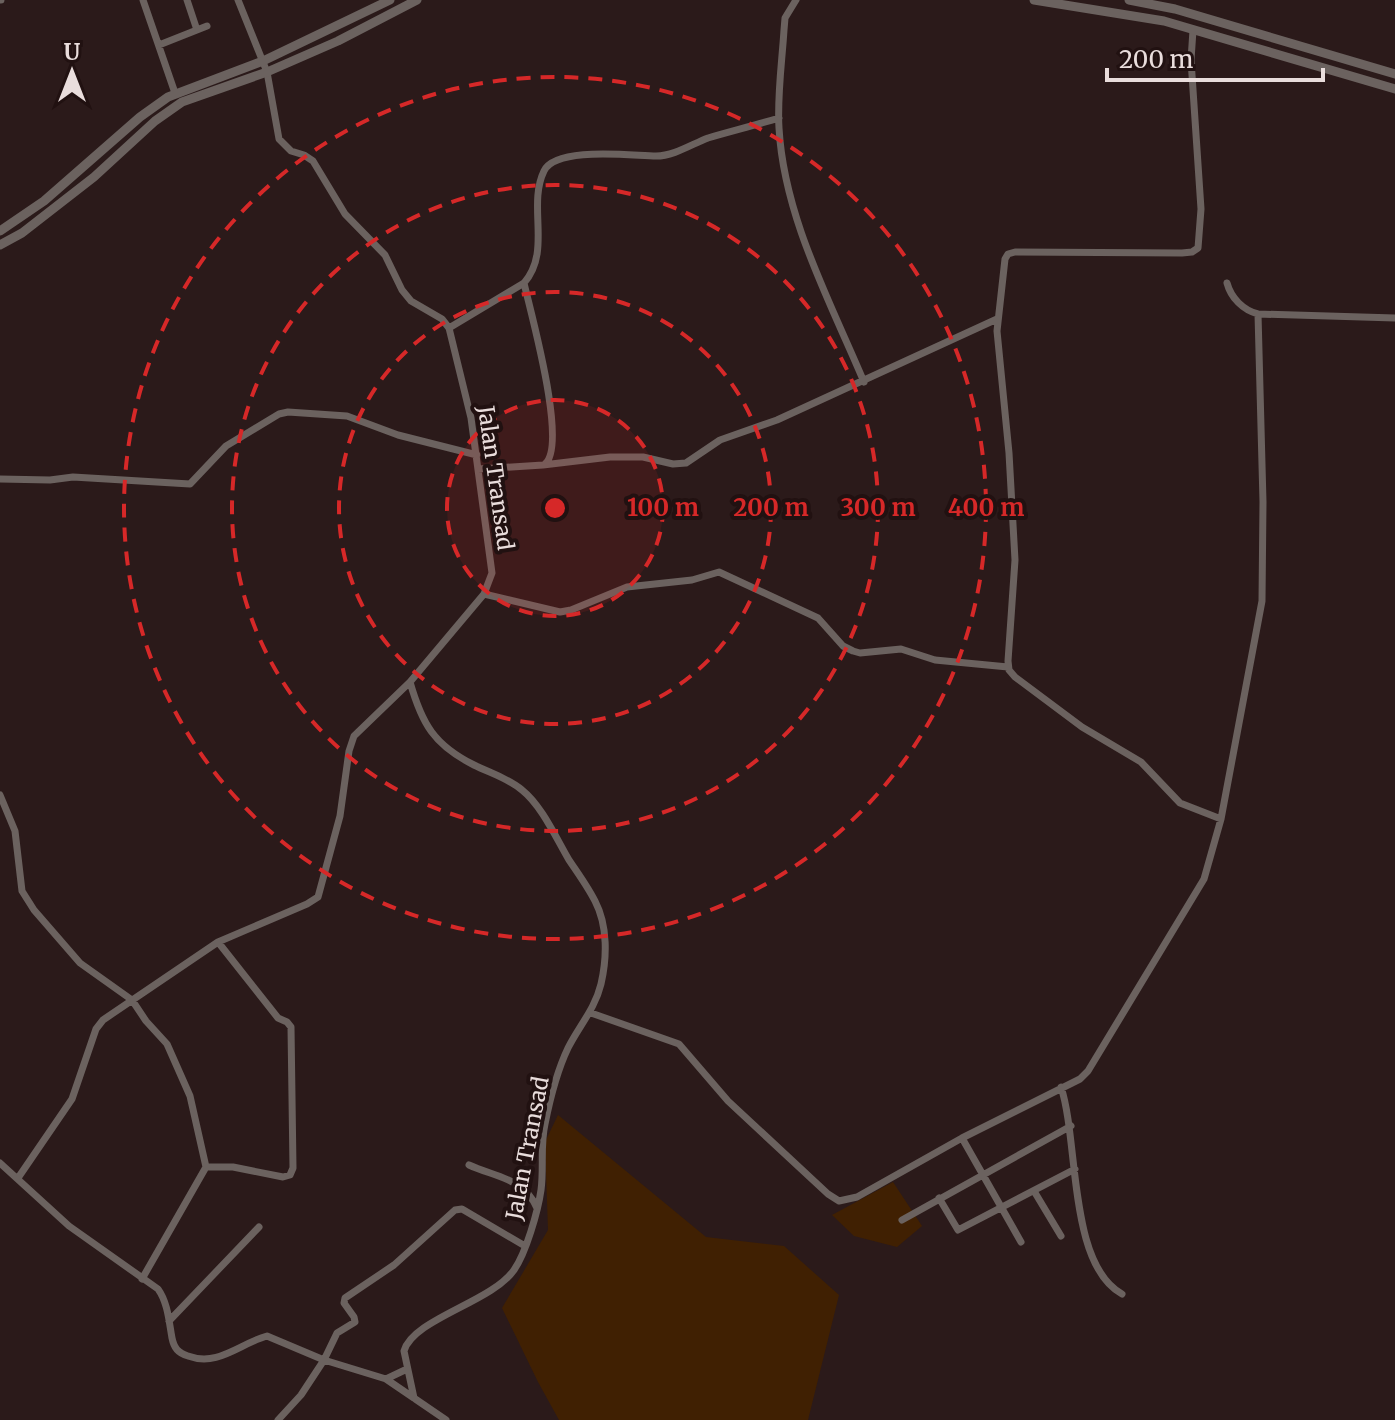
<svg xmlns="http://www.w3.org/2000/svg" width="1395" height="1420" viewBox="0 0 1395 1420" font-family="Merriweather,serif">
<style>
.green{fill:#402002}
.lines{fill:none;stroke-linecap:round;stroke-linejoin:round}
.minor{stroke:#6b625f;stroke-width:7}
.tertiary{stroke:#6b625f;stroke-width:9}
.ring{fill:none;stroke:#d62828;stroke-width:4;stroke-dasharray:14 10}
.labels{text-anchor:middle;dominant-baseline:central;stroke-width:8;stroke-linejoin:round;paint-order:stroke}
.street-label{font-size:22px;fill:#e9dddc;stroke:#211111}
.centre{fill:#d62828;stroke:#211111;stroke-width:4}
.ring-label{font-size:24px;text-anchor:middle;font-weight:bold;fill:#d62828;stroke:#211111;stroke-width:8;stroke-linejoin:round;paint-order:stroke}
</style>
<rect width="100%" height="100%" fill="#2b1a1a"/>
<path class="green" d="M 558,1115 L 706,1237 L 784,1246 L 839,1295 L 808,1420 L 559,1420 L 538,1382 L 502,1308 L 548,1230 L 545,1142 Z
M 893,1182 L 922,1226 L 897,1247 L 854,1236 L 832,1215 Z"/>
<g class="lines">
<path class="minor" d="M 0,0 L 1,0
M 143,0 L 175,93
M 187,0 L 197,30
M 238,0 L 267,72 L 279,139 L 291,151 L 304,155 L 313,161 L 345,214 L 385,255 L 402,290 L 411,301 L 442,319 L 449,328 L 471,418 L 492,573 L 484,594 L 410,682 C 422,724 434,745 474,765 C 490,773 508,778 522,790 C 542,806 556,838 569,860 C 578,873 588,887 595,901 C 608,926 607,958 601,984 C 595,1009 579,1026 568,1048 C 557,1071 550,1099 545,1124 C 540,1146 544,1168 541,1190 C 538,1211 526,1253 514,1270 C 492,1302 413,1319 404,1351 L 414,1398
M 796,0 L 785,18 L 784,30 C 782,62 777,96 779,128 C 784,217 830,301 864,382
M 1193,30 L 1191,60 L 1201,209 L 1198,248 L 1192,252 L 1182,253 L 1015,252 L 1008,254 L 1005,259 L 997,331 L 1009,453 L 1015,560 L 1008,661 L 1009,670 L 1015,677 L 1082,727 L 1141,762 L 1180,803 L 1221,819
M 159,45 L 207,26
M 524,283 C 531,314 568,445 545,464
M 1227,283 C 1231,298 1243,310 1258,314 L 1395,318
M 449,328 L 524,283 C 552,251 527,206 544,171 C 556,146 633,156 656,156 C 674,156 692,144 708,138 C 732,131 756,125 779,118
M 478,469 L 543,465 L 610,457 L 643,457 L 673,464 L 686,463 L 720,440 L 777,420 L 997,319
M 0,479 L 50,480 L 73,477 L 190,484 L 226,446 L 279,414 L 288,412 L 347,416 L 398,435 L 477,455
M 484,594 L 560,612 L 571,610 L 627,587 L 692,580 L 719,572 L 818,618 L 843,646 L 853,651 L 860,653 L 901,649 L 935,660 L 1008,667
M 0,795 L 15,831 L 22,891 L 34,910 L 80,963 L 132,1000 L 146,1021 L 167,1044 L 190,1096 L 206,1167 L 142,1279
M 591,1013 L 679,1044 L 728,1101 L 828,1194 L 839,1201 L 857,1197 L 962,1138 L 1080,1079 L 1088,1071 L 1204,879 L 1221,819 L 1262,601 L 1263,502 L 1258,314
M 1061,1087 C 1079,1142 1068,1264 1122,1294
M 962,1138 L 1021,1242
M 0,1163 L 69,1226 L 158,1289 C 168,1303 169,1322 172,1338 C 174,1348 178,1353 188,1356 C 218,1367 239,1344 267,1336 L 324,1360 L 337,1333 L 355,1322 L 354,1317 L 344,1303 L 345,1298 L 394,1265 L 455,1210 L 462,1209 L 525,1246
M 469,1165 C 495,1177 524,1178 537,1208
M 206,1167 L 233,1167 L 283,1177 L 290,1175 L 293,1168 L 291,1027 L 287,1022 L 278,1018 L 218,942
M 18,1178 L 72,1099 L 96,1029 L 103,1020 L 218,942 L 307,904 L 318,897 L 340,816 L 349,751 L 354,736 L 410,682
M 1034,1191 L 1061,1236
M 939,1198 L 958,1230 L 1075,1169
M 902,1220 L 1071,1126
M 169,1321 L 259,1227
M 386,1379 L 407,1369
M 278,1420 L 301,1395 L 324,1360 L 386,1379 L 446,1420"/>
<path class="tertiary" d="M 1034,0 L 1164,21 L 1395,89
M 1129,0 L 1175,9 L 1395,74
M 0,231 L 44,201 L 140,117 L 168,97 L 263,61 L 390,0
M 0,245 L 22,233 L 94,177 L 155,121 L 182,102 L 267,72 L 338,41 L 417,0"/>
</g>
<circle cx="555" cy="508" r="108" fill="#d62828" fill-opacity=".12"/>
<g class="ring">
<circle cx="555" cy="508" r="108"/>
<circle cx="555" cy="508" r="216"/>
<circle cx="555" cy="508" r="323"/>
<circle cx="555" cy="508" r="431"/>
</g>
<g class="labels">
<g class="street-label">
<text transform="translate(496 478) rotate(82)">Jalan Transad</text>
<text transform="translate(527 1148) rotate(-79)">Jalan Transad</text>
</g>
</g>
<circle cx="555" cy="508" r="12" class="centre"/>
<g class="ring-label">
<text x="663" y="516">100 m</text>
<text x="771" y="516">200 m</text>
<text x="878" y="516">300 m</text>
<text x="986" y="516">400 m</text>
</g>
<g transform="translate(72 72)" stroke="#211111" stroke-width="6" paint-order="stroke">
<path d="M0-6L14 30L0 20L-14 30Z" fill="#e9dddc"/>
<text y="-12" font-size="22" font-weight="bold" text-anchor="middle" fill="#e9dddc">U</text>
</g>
<path d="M1107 68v12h216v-12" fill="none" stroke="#e9dddc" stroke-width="4"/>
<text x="1119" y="68" font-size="24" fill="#e9dddc" stroke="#211111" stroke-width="6" paint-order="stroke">200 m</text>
</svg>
